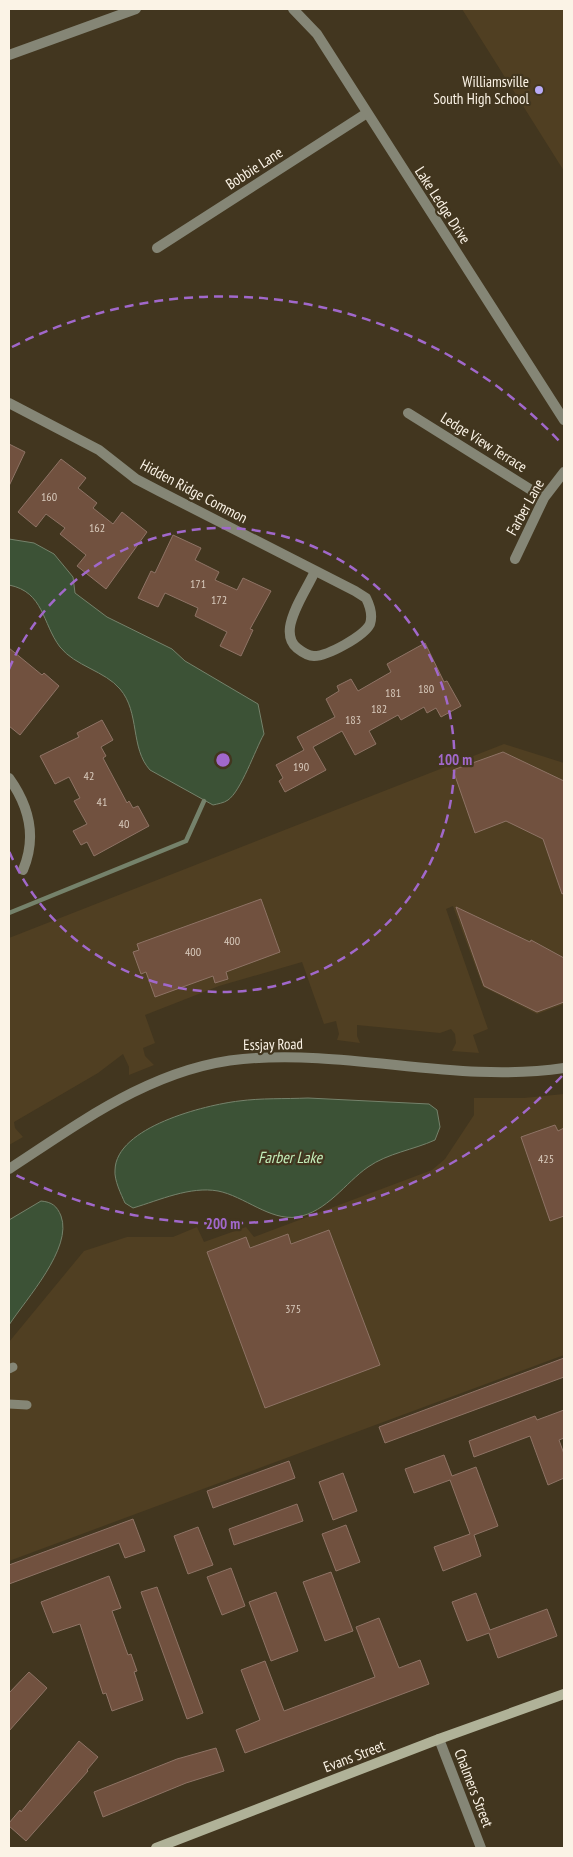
<svg xmlns="http://www.w3.org/2000/svg" width="573" height="1857" viewBox="0 0 573 1857" font-family="'PT Sans Narrow',sans-serif">
<style>
.built{fill:#503f22}
.water{fill:#3c5236;stroke:#75826b}
.lines{fill:none;stroke-linecap:round;stroke-linejoin:round}
.stream{stroke:#75826b;stroke-width:4.5}
.building{fill:#71513f;stroke:#8e7365}
.lane{stroke:#858676;stroke-width:9}
.street{stroke:#858676;stroke-width:10}
.secondary{stroke:#b0b298;stroke-width:10}
.ring{fill:none;stroke:#a168cb;stroke-width:2.5;stroke-dasharray:9 6}
.poi-dot{fill:#b9abf7;stroke:#42361f;stroke-width:2}
.labels{text-anchor:middle;dominant-baseline:central;stroke-width:4.5;stroke-linejoin:round;paint-order:stroke}
.number-label{font-size:12px;fill:#d8cabc}
.poi-label{font-size:15px;fill:#fbf3e6;stroke:#42361f;text-anchor:end}
.street-label{font-size:15px;fill:#fbf3e6;stroke:#42361f}
.water-label{font-size:16px;font-style:italic;fill:#c3edb9;stroke:#42361f}
.centre{fill:#a168cb;stroke:#42361f;stroke-width:2.5}
.ring-label{font-size:15px;text-anchor:middle;font-weight:bold;fill:#a168cb;stroke:#42361f;stroke-width:4.5;stroke-linejoin:round;paint-order:stroke}
</style>
<rect width="100%" height="100%" fill="#42361f"/>
<path class="built" d="M 462,9 L 564,9 L 564,171 Z
M 504,744 L 564,763 L 564,1004 L 537,1014 L 483,987 L 453,906 L 446,909 L 488,1029 L 473,1035 L 479,1053 L 452,1051 L 456,1043 L 455,1034 L 451,1029 L 440,1033 L 357,1025 L 357,1036 L 360,1043 L 337,1040 L 339,1034 L 336,1021 L 324,1024 L 302,962 L 219,986 L 145,1015 L 155,1043 L 143,1048 L 145,1056 L 154,1065 L 129,1075 L 129,1067 L 123,1054 L 98,1073 L 14,1122 L 15,1128 L 23,1137 L 9,1145 L 9,938 Z
M 564,1094 L 564,1355 L 9,1561 L 9,1342 L 84,1251 L 127,1237 L 173,1237 L 197,1227 L 204,1242 L 246,1227 L 254,1237 L 432,1170 L 445,1159 L 474,1115 L 474,1098 L 524,1098 Z"/>
<path class="water" d="M 9,539 L 34,543 L 54,554 L 73,577 L 75,593 L 107,617 L 172,649 L 185,661 L 258,704 L 264,734 C 255,750 241,791 228,800 C 224,803 217,804 213,805 L 150,770 C 130,748 140,712 120,689 C 105,671 75,666 60,647 C 42,623 44,592 9,585 Z
M 308,1098 L 429,1104 L 437,1110 L 440,1127 L 435,1140 C 413,1150 388,1153 368,1167 C 345,1183 327,1212 297,1217 C 270,1221 244,1196 218,1191 C 190,1186 160,1200 133,1208 L 125,1203 C 121,1194 114,1180 115,1170 C 116,1127 205,1105 239,1101 C 261,1098 285,1099 308,1098 Z
M 41,1201 C 52,1202 57,1206 61,1216 C 73,1248 26,1299 9,1325 L 9,1220 Z"/>
<g class="lines">
<path class="stream" d="M 9,913 L 186,841 L 204,801"/>
</g>
<path class="building" d="M 9,444 L 25,452 L 9,486 Z
M 61,459 L 86,478 L 78,488 L 97,503 L 93,508 L 113,524 L 122,512 L 147,532 L 106,589 L 77,566 L 86,555 L 60,534 L 65,528 L 46,514 L 36,527 L 18,512 Z
M 173,535 L 201,548 L 195,560 L 219,572 L 215,580 L 237,590 L 243,578 L 271,591 L 250,629 L 253,630 L 241,656 L 220,646 L 227,632 L 195,616 L 198,608 L 165,593 L 158,607 L 138,598 L 151,571 L 155,573 Z
M 425,643 L 444,682 L 447,681 L 461,706 L 441,717 L 436,708 L 427,713 L 424,707 L 401,720 L 398,715 L 369,731 L 376,744 L 355,755 L 342,731 L 313,747 L 326,770 L 285,792 L 279,781 L 283,778 L 276,765 L 304,750 L 297,737 L 335,717 L 326,699 L 339,691 L 337,686 L 351,679 L 358,691 L 391,672 L 387,664 Z
M 9,648 L 42,675 L 44,673 L 59,686 L 20,735 L 9,726 Z
M 102,720 L 113,740 L 101,747 L 106,756 L 103,758 L 127,803 L 129,801 L 133,808 L 138,806 L 149,826 L 94,856 L 87,842 L 81,845 L 73,831 L 87,824 L 74,801 L 80,798 L 69,777 L 55,784 L 40,756 L 79,737 L 77,733 Z
M 503,752 L 564,781 L 564,893 L 562,894 L 543,839 L 506,821 L 475,833 L 453,770 Z
M 261,899 L 280,952 L 226,972 L 228,979 L 215,983 L 213,976 L 155,997 L 146,972 L 141,974 L 133,952 L 139,950 L 137,944 Z
M 456,907 L 530,942 L 531,940 L 564,958 L 564,1002 L 537,1012 L 484,986 Z
M 555,1125 L 558,1131 L 564,1128 L 564,1216 L 550,1221 L 521,1137 Z
M 329,1230 L 380,1365 L 265,1408 L 207,1252 L 246,1237 L 250,1248 L 288,1234 L 291,1244 Z
M 564,1358 L 564,1377 L 385,1443 L 379,1427 Z
M 564,1410 L 564,1438 L 559,1440 L 564,1454 L 564,1478 L 548,1485 L 530,1436 L 474,1457 L 469,1441 L 535,1416 L 537,1420 Z
M 444,1455 L 452,1476 L 476,1467 L 498,1526 L 474,1535 L 481,1556 L 443,1571 L 434,1547 L 470,1534 L 450,1480 L 414,1493 L 405,1469 Z
M 289,1461 L 295,1478 L 213,1508 L 207,1491 Z
M 343,1473 L 357,1511 L 333,1520 L 319,1482 Z
M 297,1504 L 303,1521 L 234,1545 L 229,1529 Z
M 133,1519 L 145,1551 L 125,1558 L 119,1543 L 9,1584 L 9,1565 Z
M 346,1525 L 360,1562 L 336,1571 L 322,1534 Z
M 198,1527 L 213,1565 L 188,1574 L 174,1536 Z
M 231,1568 L 245,1606 L 222,1615 L 207,1577 Z
M 331,1572 L 353,1631 L 325,1641 L 303,1582 Z
M 109,1576 L 121,1608 L 112,1611 L 128,1655 L 131,1654 L 137,1671 L 134,1672 L 143,1700 L 112,1711 L 106,1693 L 103,1694 L 80,1624 L 53,1633 L 41,1602 Z
M 157,1587 L 203,1713 L 187,1719 L 141,1592 Z
M 276,1592 L 298,1651 L 271,1661 L 249,1602 Z
M 476,1593 L 490,1630 L 547,1609 L 557,1636 L 498,1658 L 489,1633 L 467,1641 L 452,1602 Z
M 379,1618 L 399,1668 L 420,1660 L 429,1684 L 245,1753 L 236,1730 L 260,1720 L 241,1670 L 265,1661 L 284,1711 L 375,1677 L 356,1627 Z
M 29,1672 L 47,1688 L 9,1731 L 9,1693 Z
M 79,1741 L 98,1757 L 87,1770 L 88,1771 L 26,1841 L 9,1826 L 9,1823 L 20,1810 L 21,1812 Z
M 216,1748 L 224,1771 L 186,1783 L 103,1817 L 94,1792 L 177,1759 Z"/>
<g class="lines">
<path class="lane" d="M 9,1369 L 13,1367
M 9,1404 L 27,1405"/>
<path class="street" d="M 293,9 L 317,34 L 564,420
M 9,55 L 136,9
M 157,248 L 367,113
M 9,403 L 99,450 L 136,479 L 159,491 L 355,591 L 366,598 C 370,606 373,615 370,624 C 364,636 328,656 314,656 C 308,656 302,652 297,648 C 291,643 289,635 290,627 C 293,608 307,589 315,571
M 408,413 L 544,498
M 515,559 L 544,498 L 564,472
M 9,778 C 29,806 37,837 23,870
M 9,1169 C 81,1122 154,1067 243,1059 C 350,1049 457,1084 564,1068
M 439,1739 L 481,1848"/>
<path class="secondary" d="M 156,1848 L 439,1739 L 564,1694"/>
</g>
<g class="ring">
<path d="M9 669A232 232 0 1 1 9 851"/>
<path d="M562 1076A464 464 0 0 1 12 1173M12 347A464 464 0 0 1 562 444"/>
</g>
<circle class="poi-dot" cx="539" cy="90" r="5"/>
<g class="labels">
<g class="number-label">
<text x="49" y="496">160</text>
<text x="97" y="527">162</text>
<text x="198" y="583">171</text>
<text x="219" y="599">172</text>
<text x="426" y="688">180</text>
<text x="393" y="692">181</text>
<text x="379" y="708">182</text>
<text x="353" y="719">183</text>
<text x="301" y="766">190</text>
<text x="89" y="775">42</text>
<text x="102" y="801">41</text>
<text x="124" y="823">40</text>
<text x="232" y="940">400</text>
<text x="193" y="951">400</text>
<text x="546" y="1158">425</text>
<text x="293" y="1308">375</text>
</g>
<g class="poi-label">
<text x="529" y="81">Williamsville<tspan x="529" dy="17">South High School</tspan></text>
</g>
<g class="street-label">
<text transform="translate(254 168) rotate(-33)">Bobbie Lane</text>
<text transform="translate(443 205) rotate(57)">Lake Ledge Drive</text>
<text transform="translate(484 442) rotate(32)">Ledge View Terrace</text>
<text transform="translate(194 491) rotate(28)">Hidden Ridge Common</text>
<text transform="translate(525 507) rotate(-61)">Farber Lane</text>
<text transform="translate(273 1044) rotate(-1)">Essjay Road</text>
<text transform="translate(354 1756) rotate(-21)">Evans Street</text>
<text transform="translate(474 1788) rotate(69)">Chalmers Street</text>
</g>
<g class="water-label">
<text x="290" y="1157">Farber Lake</text>
</g>
</g>
<circle cx="223" cy="760" r="8" class="centre"/>
<g class="ring-label">
<text x="455" y="765">100 m</text>
<text x="223" y="1229">200 m</text>
</g>
<rect width="573" height="1857" fill="none" stroke="#fbf3e6" stroke-width="20"/>
</svg>
